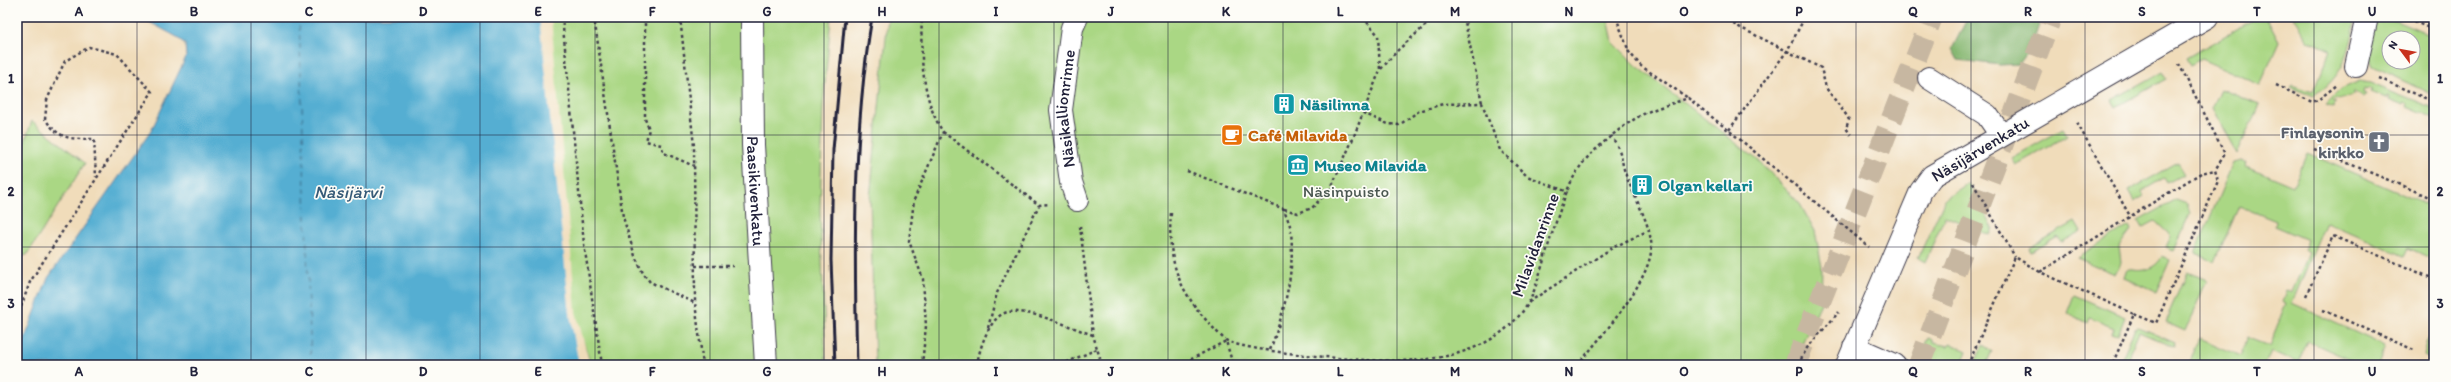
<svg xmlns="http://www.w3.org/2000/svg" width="2451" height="382" viewBox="0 0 2451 382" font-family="Itim,sans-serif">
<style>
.green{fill:#aad784;stroke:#667c60;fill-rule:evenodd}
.forest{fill:#87b872;stroke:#546d56}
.water{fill:#54aed2;stroke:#3b6886}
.pier{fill:#f0dcba}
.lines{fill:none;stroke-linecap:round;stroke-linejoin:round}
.ferry{stroke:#365a77;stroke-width:1;stroke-dasharray:5 4;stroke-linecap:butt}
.highway-tunnel{stroke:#c7b7a1;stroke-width:22;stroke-dasharray:22 11;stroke-linecap:butt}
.minor-casing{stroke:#413e4e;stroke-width:24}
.path{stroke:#413e4e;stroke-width:2.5;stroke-dasharray:3 3;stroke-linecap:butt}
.minor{stroke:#fff;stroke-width:22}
.rail{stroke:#22223b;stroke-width:3}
.grid{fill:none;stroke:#22223b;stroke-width:1;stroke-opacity:0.55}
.labels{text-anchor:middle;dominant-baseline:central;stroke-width:3.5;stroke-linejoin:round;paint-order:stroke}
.culture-label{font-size:17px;font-weight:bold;fill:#0d838f;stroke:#fdfcf7;text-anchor:start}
.street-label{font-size:17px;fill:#22223b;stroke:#fdfcf7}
.worship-label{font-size:17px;font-weight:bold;fill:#5b616d;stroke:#fdfcf7;text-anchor:end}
.food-label{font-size:17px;font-weight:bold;fill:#c56008;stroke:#fdfcf7;text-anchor:start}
.park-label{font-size:17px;fill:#4b5851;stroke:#fdfcf7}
.water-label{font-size:18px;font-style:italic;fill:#365a77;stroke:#fdfcf7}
.neatline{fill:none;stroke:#22223b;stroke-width:1.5}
.grid-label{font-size:13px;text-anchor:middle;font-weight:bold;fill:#22223b}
</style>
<rect width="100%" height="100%" fill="#fdfcf7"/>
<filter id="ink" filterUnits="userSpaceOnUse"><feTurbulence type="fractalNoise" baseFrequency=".025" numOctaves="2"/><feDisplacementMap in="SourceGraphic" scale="8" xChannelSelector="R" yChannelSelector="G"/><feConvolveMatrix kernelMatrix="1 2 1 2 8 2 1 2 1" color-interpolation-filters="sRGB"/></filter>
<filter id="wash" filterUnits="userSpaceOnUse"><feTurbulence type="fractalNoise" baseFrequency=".012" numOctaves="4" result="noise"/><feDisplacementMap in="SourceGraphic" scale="16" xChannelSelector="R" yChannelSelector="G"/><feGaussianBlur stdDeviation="0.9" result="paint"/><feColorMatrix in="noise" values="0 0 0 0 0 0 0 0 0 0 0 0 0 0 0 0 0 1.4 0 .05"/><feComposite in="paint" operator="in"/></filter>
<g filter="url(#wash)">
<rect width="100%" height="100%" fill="#f0dcba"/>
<path class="green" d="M 549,17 L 831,17 L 823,106 L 820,210 L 826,365 L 591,365 L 574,313 Z
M 888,17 L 1606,17 L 1609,23 L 1613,42 L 1637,66 L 1759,161 L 1800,204 L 1815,231 L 1822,267 L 1821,303 L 1792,365 L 875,365 L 870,198 Z
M 2258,17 L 2266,17 L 2279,42 L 2260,85 L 2201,59 L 2190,65 L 2186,58 Z
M 2293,17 L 2356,17 C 2350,51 2345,75 2314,96 L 2291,87 L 2293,85 L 2313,92 L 2330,50 L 2308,40 Z
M 2380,17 L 2386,17 L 2434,37 L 2434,95 L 2373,66 C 2366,52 2368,29 2380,17 ZM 2389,38 L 2413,38 L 2413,62 L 2389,62 Z
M 2162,72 L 2166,79 L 2116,107 L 2112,100 Z
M 2360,81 L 2371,83 L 2434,108 L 2434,119 L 2406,107 L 2407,104 L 2404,102 L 2403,105 L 2389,99 L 2390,96 L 2387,95 L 2386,98 L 2371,92 L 2373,89 L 2370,88 L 2368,90 L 2365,89 L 2364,93 L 2367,94 L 2364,98 L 2353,91 L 2353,95 L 2338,100 L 2336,98 L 2333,101 L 2336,103 L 2333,107 L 2326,104 L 2341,89 Z
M 2221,89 L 2259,105 L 2237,154 L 2212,108 Z
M 32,121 L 85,163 L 27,255 L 17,257 L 17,163 Z
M 2063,129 L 2067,136 L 2016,165 L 2012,158 Z
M 2307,153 L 2434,208 L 2434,259 L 2408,248 L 2404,256 L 2326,222 L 2292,303 L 2385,346 L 2378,364 L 2380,365 L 2352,365 L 2353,361 L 2308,341 L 2298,363 L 2271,351 L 2265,365 L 2223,365 L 2215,361 L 2213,365 L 2188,365 L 2200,338 L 2240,356 L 2248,338 L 2269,346 L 2286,304 L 2282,302 L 2286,290 L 2292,292 L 2309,253 L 2304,250 L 2308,240 L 2275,226 L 2276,221 L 2239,206 L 2215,262 L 2195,253 L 2233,163 L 2241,161 L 2247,163 L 2246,166 L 2293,186 Z
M 2177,163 L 2184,174 L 2167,183 L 2164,178 L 2142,191 L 2144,196 L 2134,202 L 2128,191 Z
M 1968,183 L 1993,228 L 1990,235 L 1945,216 L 1925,262 L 1918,258 L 1945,199 Z
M 2176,200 L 2187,204 L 2190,214 L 2174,250 L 2166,247 L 2171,236 L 2155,221 L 2142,228 L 2138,221 Z
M 2075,222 L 2081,232 L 2061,243 L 2058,237 L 2031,252 L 2029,248 Z
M 2129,226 L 2131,230 L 2119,246 L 2121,262 L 2115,274 L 2077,258 Z
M 2162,257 L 2170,260 L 2156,292 L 2125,278 L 2128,269 C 2142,273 2155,269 2162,257 Z
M 2187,272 L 2207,280 L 2185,331 L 2165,322 Z
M 2074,295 L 2125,317 L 2118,335 L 2112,333 L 2114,328 L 2090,318 L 2088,323 L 2067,313 Z
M 2138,327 L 2175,343 L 2174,347 L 2139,332 L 2125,365 L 2119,365 L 2135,328 Z
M 2434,330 L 2434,353 L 2432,359 L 2423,355 L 2426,343 Z
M 1928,338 L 1933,340 L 1933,343 L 1948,346 L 1950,343 L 1967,351 L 1961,365 L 1941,365 L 1923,357 L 1921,353 Z
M 1983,345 L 1992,351 L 1987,362 L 1992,365 L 1974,365 Z"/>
<path class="forest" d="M 1968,17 L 2051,17 L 2040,22 L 2031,48 L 2019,64 L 2000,65 L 1958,60 L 1952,49 Z"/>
<path class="water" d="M 140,17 L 549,17 L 574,313 L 588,365 L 17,365 L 17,359 L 48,278 L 151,131 L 186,57 L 185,44 L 177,37 Z"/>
<path class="pier" d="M 540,17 L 551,17 L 576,312 L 590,365 L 579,365 L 570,315 Z"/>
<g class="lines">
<path class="ferry" d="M 299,17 L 311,365"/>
</g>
</g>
<g filter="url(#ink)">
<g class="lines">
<path class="highway-tunnel" d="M 1795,365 L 1932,17
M 1919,365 L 2051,17"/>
<g class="minor-casing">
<g id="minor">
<path id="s1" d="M 752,17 L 753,145 L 766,365"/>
<path d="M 2356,66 L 2367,17"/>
<path d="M 1929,78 L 1987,115 L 2001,135"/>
<path id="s2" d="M 1077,200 L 1071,182 L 1061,110 L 1072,28 L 1077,17"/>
<path d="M 1854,347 L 1895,365"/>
<path d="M 1847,365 L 1921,191 L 1932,176 L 2207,17"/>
</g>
</g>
<path class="path" d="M 562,17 L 584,244 L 602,365
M 594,17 L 623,217 L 635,256 L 643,273 L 650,282 L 695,303
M 645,17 L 645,119 L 649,129 L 646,141 L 661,145 L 664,153 L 694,166
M 680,17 L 694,146 L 695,303 L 703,365
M 1464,17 L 1482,103
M 1616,17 L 1629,52 L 1641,66 L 1688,98
M 2403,17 L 2434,30
M 1733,24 L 1821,68 L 1826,88 L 1847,116 L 1849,120 L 1846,128 L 1851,135
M 2179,64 L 2225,154 L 2215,170
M 1381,69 L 1399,49 L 1435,17
M 2379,78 L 2434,102
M 2276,85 L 2312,102 L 2318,100 L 2337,85
M 1363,113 L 1388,124 L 1399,125 L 1419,111 L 1443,104 L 1482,103 L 1500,150 L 1527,176 L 1568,192
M 2077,123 L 2130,216
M 1729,130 L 1787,51 L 1805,17
M 943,132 L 1039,205 L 1049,204
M 2314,149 L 2434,199
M 1187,171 L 1284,209 C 1286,216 1291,225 1291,232 C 1295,272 1284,313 1270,350
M 1973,183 L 2015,257
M 1284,209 L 1298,213 L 1312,208 L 1331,188 L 1352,141 L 1380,70 L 1378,35 L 1366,21
M 1171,213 C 1166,269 1184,299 1223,338 C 1233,349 1307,355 1325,357 C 1396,363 1483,371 1528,304 C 1536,291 1546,251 1552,234 C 1561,208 1569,176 1589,156 C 1603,142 1621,127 1638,117 C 1653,108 1672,104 1688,98 L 1737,137 L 1869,247
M 1080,226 L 1093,335 L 1102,365
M 695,266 L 733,266
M 2040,272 L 2201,173 L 2215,170 L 2218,181 L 2156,323 L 2134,314
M 2306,296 L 2333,236 L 2434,279
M 1529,302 L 1612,248 L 1647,231
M 2323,310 L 2414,350
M 17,318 L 30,282 L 152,92 L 117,54 L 89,47 L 65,61 L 47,100 L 45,119 C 60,140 70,139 94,139 L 96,177
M 988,328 L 997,293 L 1039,205
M 922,365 L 926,326 L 923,279 L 909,241 L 914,200 L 943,132 C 922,100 920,55 922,17
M 977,365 C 979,349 990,315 1008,312 C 1031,309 1070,327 1093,335
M 1061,365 L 1097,349
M 1180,365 L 1226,341 L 1233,365
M 1578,365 C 1599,338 1657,276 1651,241 C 1648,220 1635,198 1627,178 C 1620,161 1624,154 1611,136
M 1798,365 L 1807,348 L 1839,312
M 1968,365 L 2015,257 L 2040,272 L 2134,314 L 2112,365"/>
<use href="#minor" class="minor"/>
<path class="rail" d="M 835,365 L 831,260 L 833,150 L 845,17
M 857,365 C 854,249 853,132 872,17"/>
</g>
</g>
<path class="grid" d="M 137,17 L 137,365M 251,17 L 251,365M 366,17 L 366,365M 480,17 L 480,365M 595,17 L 595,365M 710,17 L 710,365M 824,17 L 824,365M 939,17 L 939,365M 1054,17 L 1054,365M 1168,17 L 1168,365M 1283,17 L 1283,365M 1397,17 L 1397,365M 1512,17 L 1512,365M 1627,17 L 1627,365M 1741,17 L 1741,365M 1856,17 L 1856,365M 1971,17 L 1971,365M 2085,17 L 2085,365M 2200,17 L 2200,365M 2314,17 L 2314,365M 17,135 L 2434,135M 17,247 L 2434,247"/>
<defs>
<g id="building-square" transform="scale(1.15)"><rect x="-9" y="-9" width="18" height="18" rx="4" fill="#0f9aa8" stroke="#fdfcf7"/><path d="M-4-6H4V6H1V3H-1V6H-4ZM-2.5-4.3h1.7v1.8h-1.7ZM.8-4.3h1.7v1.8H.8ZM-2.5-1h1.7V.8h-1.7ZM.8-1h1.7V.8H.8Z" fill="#fff"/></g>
<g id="cafe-square" transform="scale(1.15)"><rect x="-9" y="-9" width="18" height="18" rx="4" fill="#e8710a" stroke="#fdfcf7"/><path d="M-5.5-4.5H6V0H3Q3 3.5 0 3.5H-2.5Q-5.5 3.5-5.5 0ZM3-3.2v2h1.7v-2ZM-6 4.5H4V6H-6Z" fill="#fff"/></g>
<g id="church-square" transform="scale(1.15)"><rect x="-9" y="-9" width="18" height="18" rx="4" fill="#6b7280" stroke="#fdfcf7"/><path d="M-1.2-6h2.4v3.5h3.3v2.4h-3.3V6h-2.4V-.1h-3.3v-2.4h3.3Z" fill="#fff"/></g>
<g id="museum-square" transform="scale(1.15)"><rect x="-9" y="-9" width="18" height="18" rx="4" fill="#0f9aa8" stroke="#fdfcf7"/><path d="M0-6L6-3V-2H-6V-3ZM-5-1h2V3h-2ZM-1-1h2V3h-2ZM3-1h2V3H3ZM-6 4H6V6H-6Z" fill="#fff"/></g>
</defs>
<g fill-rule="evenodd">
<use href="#building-square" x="1284" y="104"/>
<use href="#cafe-square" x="1232" y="135"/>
<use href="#church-square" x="2379" y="142"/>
<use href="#museum-square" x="1298" y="165"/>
<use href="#building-square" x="1642" y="185"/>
</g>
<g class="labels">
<g class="culture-label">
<text x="1300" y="104">Näsilinna</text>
<text x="1314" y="165">Museo Milavida</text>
<text x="1658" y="185">Olgan kellari</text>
</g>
<g class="street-label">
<text stroke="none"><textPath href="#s2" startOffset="93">Näsikallionrinne</textPath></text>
<text transform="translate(1980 149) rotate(-31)">Näsijärvenkatu</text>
<text stroke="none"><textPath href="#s1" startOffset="174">Paasikivenkatu</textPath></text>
<text transform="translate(1535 245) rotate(-70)">Milavidanrinne</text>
</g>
<g class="worship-label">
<text x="2364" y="132">Finlaysonin<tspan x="2364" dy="20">kirkko</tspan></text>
</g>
<g class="food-label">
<text x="1248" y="135">Café Milavida</text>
</g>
<g class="park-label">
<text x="1346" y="191">Näsinpuisto</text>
</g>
<g class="water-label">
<text x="348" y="192">Näsijärvi</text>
</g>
</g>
<rect width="2451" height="382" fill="none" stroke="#fdfcf7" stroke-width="44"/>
<g transform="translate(2401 50) rotate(302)"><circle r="19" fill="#fdfcf7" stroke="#a5a5ac"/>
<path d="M0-3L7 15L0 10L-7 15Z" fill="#c8321e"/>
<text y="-6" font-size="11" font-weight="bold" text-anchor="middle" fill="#22223b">N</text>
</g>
<rect x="22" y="22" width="2407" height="338" class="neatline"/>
<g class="grid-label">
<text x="79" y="16">A</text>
<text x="194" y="16">B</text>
<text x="309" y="16">C</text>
<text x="423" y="16">D</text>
<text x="538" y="16">E</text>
<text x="652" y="16">F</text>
<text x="767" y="16">G</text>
<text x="882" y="16">H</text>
<text x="996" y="16">I</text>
<text x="1111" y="16">J</text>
<text x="1226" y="16">K</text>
<text x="1340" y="16">L</text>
<text x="1455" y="16">M</text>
<text x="1569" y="16">N</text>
<text x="1684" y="16">O</text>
<text x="1799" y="16">P</text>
<text x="1913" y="16">Q</text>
<text x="2028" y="16">R</text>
<text x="2142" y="16">S</text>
<text x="2257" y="16">T</text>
<text x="2372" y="16">U</text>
<text x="11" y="83">1</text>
<text x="2440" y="83">1</text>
<text x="11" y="196">2</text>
<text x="2440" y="196">2</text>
<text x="11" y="308">3</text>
<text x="2440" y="308">3</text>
<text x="79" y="376">A</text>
<text x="194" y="376">B</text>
<text x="309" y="376">C</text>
<text x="423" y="376">D</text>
<text x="538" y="376">E</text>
<text x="652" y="376">F</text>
<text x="767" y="376">G</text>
<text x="882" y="376">H</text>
<text x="996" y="376">I</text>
<text x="1111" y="376">J</text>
<text x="1226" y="376">K</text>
<text x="1340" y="376">L</text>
<text x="1455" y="376">M</text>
<text x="1569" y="376">N</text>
<text x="1684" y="376">O</text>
<text x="1799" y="376">P</text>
<text x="1913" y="376">Q</text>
<text x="2028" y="376">R</text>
<text x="2142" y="376">S</text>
<text x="2257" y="376">T</text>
<text x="2372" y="376">U</text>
</g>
</svg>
